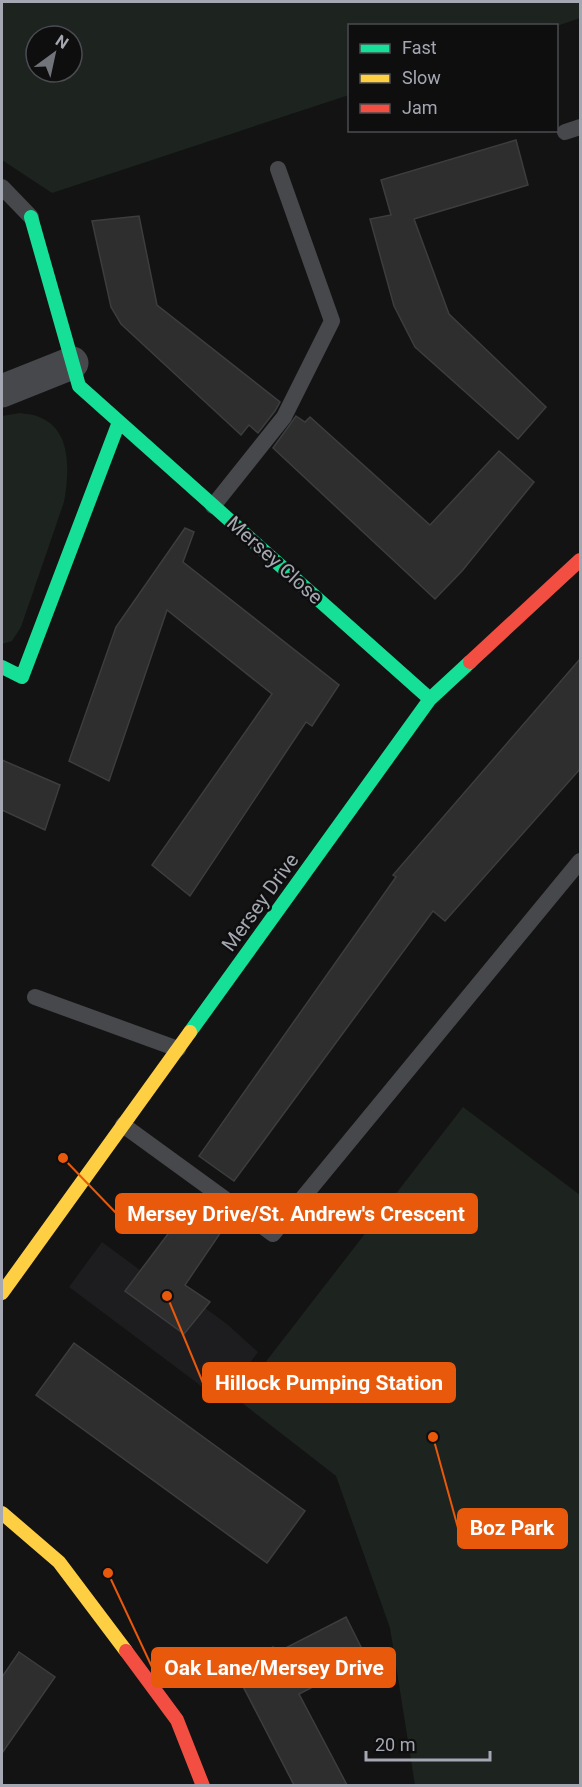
<svg xmlns="http://www.w3.org/2000/svg" width="582" height="1787" viewBox="0 0 582 1787" font-family="Roboto,sans-serif">
<style>
.built{fill:#1d1d1f}
.green{fill:#1d231e;fill-rule:evenodd}
.building{fill:#2e2e2e;stroke:#3c3d3f;stroke-width:1.5}
.lines{fill:none;stroke-linecap:round;stroke-linejoin:round}
.lane{stroke:#47484c;stroke-width:16}
.street{stroke:#47484c;stroke-width:33}
.fast{stroke:#16e098;stroke-width:14}
.slow{stroke:#ffcf43;stroke-width:14}
.jam{stroke:#f24e42;stroke-width:14}
.labels{text-anchor:middle;dominant-baseline:central;stroke-width:5;stroke-linejoin:round;paint-order:stroke}
.street-label{font-size:20px;fill:#a5a8b3;stroke:#0e0e0f}
.leader{fill:none;stroke:#e8590c;stroke-width:2}
.callout-dot{fill:#e8590c;stroke:#0e0e0f;stroke-width:2}
.callout{fill:#e8590c;stroke:#e8590c;stroke-width:2}
.callout-label{font-size:21px;text-anchor:middle;font-weight:bold;fill:#fff}
</style>
<rect width="100%" height="100%" fill="#131313"/>
<path class="built" d="M 102,1242 L 140,1270 L 148,1260 L 209,1302 L 205,1308 L 227,1324 L 258,1352 L 221,1401 L 69,1287 Z"/>
<path class="green" d="M 2,2 L 580,2 L 580,18 L 557,26 L 350,26 L 349,95 L 52,193 L 2,160 ZM 36,36 L 72,36 L 72,72 L 36,72 Z
M 20,413 C 26,414 33,414 39,417 C 73,430 69,473 64,502 L 21,627 L 12,641 L 2,644 L 2,416 Z
M 463,1107 L 580,1195 L 580,1785 L 415,1785 L 390,1628 L 336,1476 L 237,1399 Z"/>
<path class="building" d="M 516,140 L 528,185 L 414,219 L 449,314 L 546,407 L 518,439 L 415,347 L 394,306 L 370,219 L 391,215 L 381,180 Z
M 139,216 L 157,305 L 280,402 L 275,411 L 258,433 L 249,425 L 241,435 L 121,324 L 111,307 L 92,221 Z
M 296,416 L 305,422 L 310,417 L 430,525 L 499,451 L 534,482 L 462,571 L 435,599 L 273,448 Z
M 185,528 L 194,532 L 183,562 L 339,685 L 312,726 L 306,722 L 190,896 L 152,865 L 272,694 L 167,610 L 109,781 L 69,761 L 116,627 Z
M 580,659 L 580,769 L 445,921 L 433,911 L 234,1181 L 199,1156 L 396,877 L 393,875 Z
M 2,760 L 60,785 L 45,830 L 2,810 Z
M 189,1206 L 223,1229 L 185,1285 L 210,1302 L 184,1334 L 125,1291 Z
M 74,1343 L 305,1511 L 267,1563 L 36,1395 Z
M 346,1617 L 367,1659 L 299,1694 L 347,1785 L 294,1785 L 233,1667 L 273,1647 L 276,1653 Z
M 19,1652 L 55,1677 L 2,1753 L 2,1677 Z"/>
<g class="lines">
<path class="lane" d="M 565,132 L 580,127
M 2,187 L 31,217
M 213,506 L 284,417 L 332,321 L 278,169
M 35,997 L 178,1049
M 123,1125 L 273,1234 L 580,861"/>
<path class="street" d="M 2,391 L 72,363"/>
<path class="fast" d="M 31,217 L 79,386 L 430,699
M 2,667 L 22,677 L 119,422
M 190,1032 L 430,699 L 470,662"/>
<path class="slow" d="M 2,1293 L 190,1032
M 2,1513 L 59,1562 L 126,1651"/>
<path class="jam" d="M 470,662 L 580,560
M 126,1651 L 177,1720 L 203,1786"/>
</g>
<g class="labels">
<g class="street-label">
<text transform="translate(275 560) rotate(42)">Mersey Close</text>
<text transform="translate(260 902) rotate(-54)">Mersey Drive</text>
</g>
</g>
<path class="leader" d="M63 1158L116 1213M167 1296L203 1383M433 1437L458 1528M108 1573L152 1667"/>
<g class="callout-dot">
<circle cx="63" cy="1158" r="6"/>
<circle cx="167" cy="1296" r="6"/>
<circle cx="433" cy="1437" r="6"/>
<circle cx="108" cy="1573" r="6"/>
</g>
<g class="callout">
<rect x="116" y="1194" width="361" height="39" rx="6"/>
<rect x="203" y="1363" width="252" height="39" rx="6"/>
<rect x="458" y="1509" width="109" height="39" rx="6"/>
<rect x="152" y="1648" width="243" height="39" rx="6"/>
</g>
<g class="callout-label">
<text x="296" y="1221">Mersey Drive/St. Andrew's Crescent</text>
<text x="329" y="1390">Hillock Pumping Station</text>
<text x="512" y="1535">Boz Park</text>
<text x="274" y="1675">Oak Lane/Mersey Drive</text>
</g>
<rect width="582" height="1787" fill="none" stroke="#a5a8b3" stroke-width="6"/>
<rect x="348" y="24" width="210" height="108" fill="#0e0e0f" stroke="#4a4c51" stroke-width="1.5"/>
<rect x="360" y="44" width="30" height="9" fill="#16e098" stroke="#4a4c51" stroke-width="1.5"/>
<text x="402" y="54" font-size="18" fill="#a5a8b3">Fast</text>
<rect x="360" y="74" width="30" height="9" fill="#ffcf43" stroke="#4a4c51" stroke-width="1.5"/>
<text x="402" y="84" font-size="18" fill="#a5a8b3">Slow</text>
<rect x="360" y="104" width="30" height="9" fill="#f24e42" stroke="#4a4c51" stroke-width="1.5"/>
<text x="402" y="114" font-size="18" fill="#a5a8b3">Jam</text>
<g transform="translate(54 54) rotate(33)"><circle r="28" fill="#0e0e0f" stroke="#4a4c51" stroke-width="1.5"/>
<path d="M0-4.5L10 22L0 15L-10 22Z" fill="#72747b"/>
<text y="-9" font-size="16" font-weight="bold" text-anchor="middle" fill="#a5a8b3">N</text>
</g>
<path d="M366 1751v9h124v-9" fill="none" stroke="#a5a8b3" stroke-width="3"/>
<text x="375" y="1751" font-size="18" fill="#a5a8b3" stroke="#0e0e0f" stroke-width="4.5" paint-order="stroke">20 m</text>
</svg>
